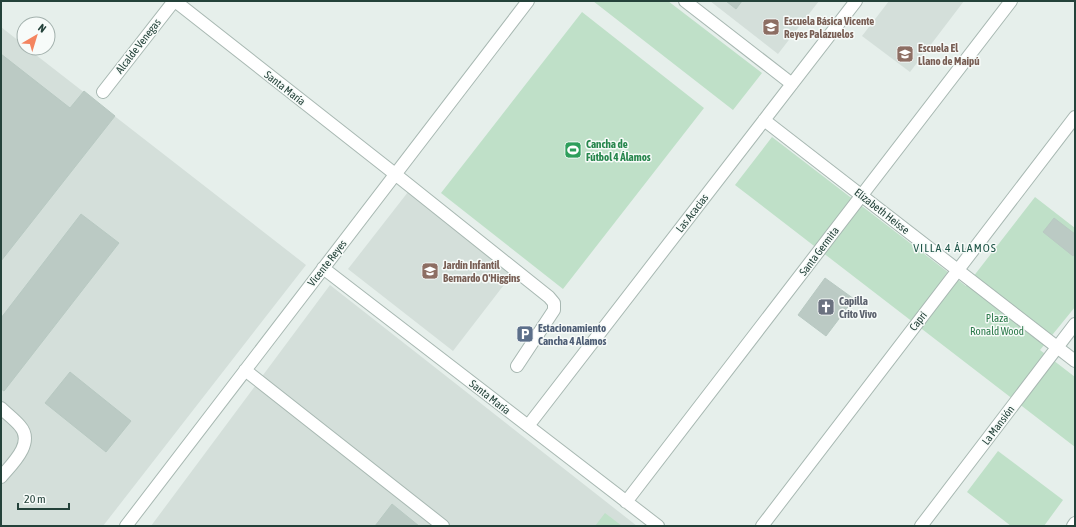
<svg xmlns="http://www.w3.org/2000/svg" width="1076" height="527" viewBox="0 0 1076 527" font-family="'Asap Condensed',sans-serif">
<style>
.built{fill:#d4dfda}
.green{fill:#bfe0c8}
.building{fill:#bbcac4;stroke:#b8c9c2}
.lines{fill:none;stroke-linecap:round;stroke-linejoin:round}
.minor-casing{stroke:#a8b8b2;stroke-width:14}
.minor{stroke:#fff;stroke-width:12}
.labels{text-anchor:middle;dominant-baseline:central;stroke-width:3;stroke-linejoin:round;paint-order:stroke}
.education-label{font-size:11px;font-weight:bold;fill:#785e54;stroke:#f7fbf9;text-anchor:start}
.street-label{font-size:11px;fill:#24423a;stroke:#f7fbf9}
.leisure-label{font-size:11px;font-weight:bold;fill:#27864d;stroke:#f7fbf9;text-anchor:start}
.worship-label{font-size:11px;font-weight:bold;fill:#5b616d;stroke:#f7fbf9;text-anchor:start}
.park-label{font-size:11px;fill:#2d7a4b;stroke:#f7fbf9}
.service-label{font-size:11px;font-weight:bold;fill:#4e5e75;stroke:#f7fbf9;text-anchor:start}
.neighbourhood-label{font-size:12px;letter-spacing:1px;fill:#1f5548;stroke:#f7fbf9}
</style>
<rect width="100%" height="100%" fill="#e6efeb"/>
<path class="built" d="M 710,1 L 819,1 L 778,54 Z
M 889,1 L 964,1 L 910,72 L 862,36 Z
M 1,27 L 24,45 L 24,48 L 27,48 L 306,265 L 103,526 L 1,526 Z
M 408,192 L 513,273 L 453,351 L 348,269 Z
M 330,285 L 637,526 L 151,526 Z"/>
<path class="green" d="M 593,1 L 668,1 L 762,73 L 733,110 Z
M 582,12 L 704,108 L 563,289 L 441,193 Z
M 772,137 L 966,286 L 1035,197 L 1075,228 L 1075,307 L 1040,350 L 1075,377 L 1075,447 L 735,185 Z
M 998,451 L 1063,500 L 1044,526 L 1011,526 L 967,492 Z
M 605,513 L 622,526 L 595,526 Z"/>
<path class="building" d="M 726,1 L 742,1 L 736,9 Z
M 1,54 L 70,108 L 84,91 L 115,116 L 1,261 Z
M 81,214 L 119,243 L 4,391 L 1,389 L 1,318 Z
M 1054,218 L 1075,234 L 1075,253 L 1073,256 L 1043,232 Z
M 825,278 L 854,299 L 826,336 L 798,315 Z
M 70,372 L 131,421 L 106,452 L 45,403 Z
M 392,504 L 419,526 L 375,526 Z"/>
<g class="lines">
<g class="minor-casing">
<path id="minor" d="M 175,1 L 395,174 L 549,297 L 554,303 L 554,310 L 517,366
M 685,1 L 792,84
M 103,92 L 174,1
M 764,120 L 1075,361
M 323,268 L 658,526
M 245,370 L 443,526
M 1,408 C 7,414 14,419 20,426 C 35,443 12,464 1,477
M 528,426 L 856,1
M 626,502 L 1011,1
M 126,526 L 528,1
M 762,526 L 1075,117
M 921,526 L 1075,324
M 1073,526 L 1075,523"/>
</g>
<use href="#minor" class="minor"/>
</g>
<defs>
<g id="school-square" transform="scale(0.9)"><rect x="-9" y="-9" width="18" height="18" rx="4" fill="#8d6e63" stroke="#f7fbf9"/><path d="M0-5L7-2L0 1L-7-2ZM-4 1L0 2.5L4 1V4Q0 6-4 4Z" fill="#fff"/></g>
<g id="stadium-square" transform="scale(0.9)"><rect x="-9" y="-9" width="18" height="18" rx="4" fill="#2e9e5b" stroke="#f7fbf9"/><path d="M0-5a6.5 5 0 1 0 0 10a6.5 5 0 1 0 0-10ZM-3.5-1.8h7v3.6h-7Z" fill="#fff"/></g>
<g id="church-square" transform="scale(0.9)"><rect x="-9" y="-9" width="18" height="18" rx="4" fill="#6b7280" stroke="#f7fbf9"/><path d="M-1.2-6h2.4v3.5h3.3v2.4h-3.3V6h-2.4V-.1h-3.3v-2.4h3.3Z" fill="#fff"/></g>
<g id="parking-square" transform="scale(0.9)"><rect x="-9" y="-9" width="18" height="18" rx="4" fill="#5c6f8a" stroke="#f7fbf9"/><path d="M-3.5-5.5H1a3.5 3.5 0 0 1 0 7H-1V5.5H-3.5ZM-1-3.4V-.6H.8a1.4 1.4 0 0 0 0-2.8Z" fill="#fff"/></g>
</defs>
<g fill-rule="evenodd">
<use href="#school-square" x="771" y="27"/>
<use href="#school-square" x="905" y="54"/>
<use href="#stadium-square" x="573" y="150"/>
<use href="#school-square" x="430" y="271"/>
<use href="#church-square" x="826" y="307"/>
<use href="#parking-square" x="525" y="334"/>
</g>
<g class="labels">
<g class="education-label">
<text x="784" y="21">Escuela Básica Vicente<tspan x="784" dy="13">Reyes Palazuelos</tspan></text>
<text x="918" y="48">Escuela El<tspan x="918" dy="13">Llano de Maipú</tspan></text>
<text x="443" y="265">Jardín Infantil<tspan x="443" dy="13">Bernardo O'Higgins</tspan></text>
</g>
<g class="street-label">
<text transform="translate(138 46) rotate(-52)">Alcalde Venegas</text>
<text transform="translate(285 88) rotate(38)">Santa María</text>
<text transform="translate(882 211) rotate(38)">Elizabeth Heisse</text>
<text transform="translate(692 213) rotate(-52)">Las Acacias</text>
<text transform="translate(819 251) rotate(-53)">Santa Germita</text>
<text transform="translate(327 263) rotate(-52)">Vicente Reyes</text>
<text transform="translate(918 321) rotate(-52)">Capri</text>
<text transform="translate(490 397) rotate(38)">Santa María</text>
<text transform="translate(998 425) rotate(-53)">La Mansión</text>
</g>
<g class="leisure-label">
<text x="586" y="144">Cancha de<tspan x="586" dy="13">Fútbol 4 Álamos</tspan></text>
</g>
<g class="worship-label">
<text x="839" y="301">Capilla<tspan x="839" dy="13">Crito Vivo</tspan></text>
</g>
<g class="park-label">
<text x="997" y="318">Plaza<tspan x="997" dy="13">Ronald Wood</tspan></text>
</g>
<g class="service-label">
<text x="538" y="328">Estacionamiento<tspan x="538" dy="13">Cancha 4 Alamos</tspan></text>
</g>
<g class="neighbourhood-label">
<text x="955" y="248">VILLA 4 ÁLAMOS</text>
</g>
</g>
<rect width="1076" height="527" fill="none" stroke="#24423a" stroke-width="4"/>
<g transform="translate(36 36) rotate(38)"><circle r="19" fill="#f7fbf9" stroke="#a3b1ad"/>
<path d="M0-3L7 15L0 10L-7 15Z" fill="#f4845f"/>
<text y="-6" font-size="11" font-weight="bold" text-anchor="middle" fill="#24423a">N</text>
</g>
<path d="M18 503v6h51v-6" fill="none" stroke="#24423a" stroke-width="2"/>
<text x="24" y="503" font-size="12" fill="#24423a" stroke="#f7fbf9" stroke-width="3" paint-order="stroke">20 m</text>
</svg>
